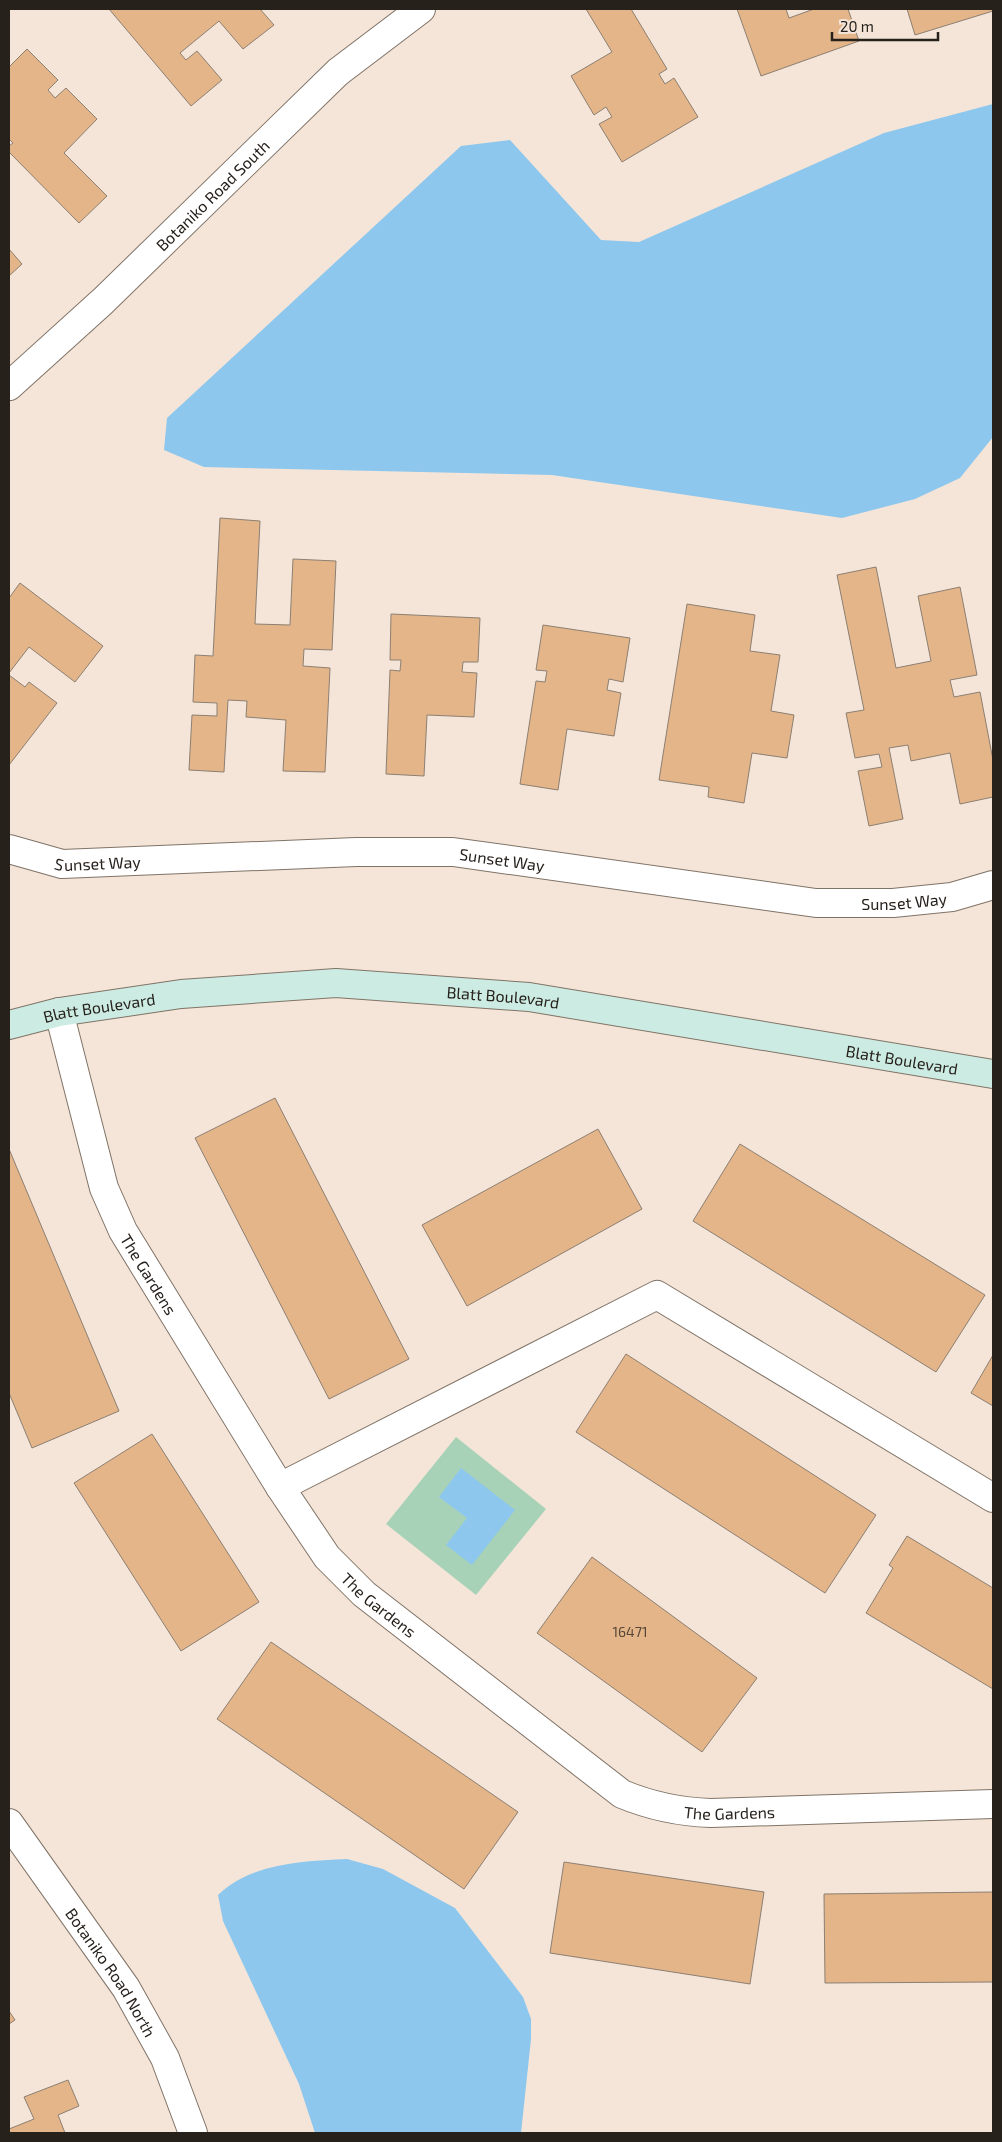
<svg xmlns="http://www.w3.org/2000/svg" width="1002" height="2142" viewBox="0 0 1002 2142" font-family="'Exo 2',sans-serif">
<style>
.green{fill:#a8d2b7}
.water{fill:#8dc7ed}
.building{fill:#e4b588;stroke:#8c7f73}
.lines{fill:none;stroke-linecap:round;stroke-linejoin:round}
.street-casing{stroke:#807367;stroke-width:30}
.secondary-casing{stroke:#807367;stroke-width:30}
.street{stroke:#fff;stroke-width:28}
.secondary{stroke:#ccece3;stroke-width:28}
.labels{text-anchor:middle;dominant-baseline:central;stroke-width:4;stroke-linejoin:round;paint-order:stroke}
.number-label{font-size:14px;fill:#564637}
.street-label{font-size:16px;fill:#27211c;stroke:#f4e5d8}
</style>
<rect width="100%" height="100%" fill="#f4e5d8"/>
<path class="green" d="M 456,1437 L 546,1509 L 476,1595 L 386,1524 Z"/>
<path class="water" d="M 993,104 L 993,437 L 960,478 L 915,499 L 842,518 L 552,475 L 204,467 L 164,450 L 167,418 L 461,146 L 510,140 L 601,240 L 639,242 L 884,133 Z
M 461,1468 L 515,1510 L 472,1565 L 446,1545 L 467,1518 L 439,1497 Z
M 347,1859 L 383,1869 L 455,1908 L 523,1997 L 531,2019 L 531,2039 L 521,2133 L 315,2133 L 299,2084 L 223,1921 L 218,1895 C 251,1863 303,1861 347,1859 Z"/>
<path class="building" d="M 109,9 L 260,9 L 274,25 L 243,49 L 219,21 L 180,53 L 186,60 L 197,51 L 222,80 L 191,106 Z
M 586,9 L 631,9 L 667,69 L 659,74 L 665,84 L 674,78 L 698,117 L 622,162 L 599,124 L 612,117 L 606,107 L 594,115 L 571,76 L 612,52 Z
M 737,9 L 786,9 L 789,18 L 814,9 L 848,9 L 859,41 L 761,76 Z
M 907,9 L 993,9 L 993,11 L 915,35 Z
M 27,49 L 58,80 L 48,90 L 55,98 L 66,88 L 97,119 L 64,153 L 107,196 L 79,223 L 9,152 L 9,146 L 13,143 L 9,139 L 9,67 Z
M 9,249 L 22,264 L 9,276 Z
M 220,518 L 260,521 L 255,624 L 290,625 L 293,559 L 336,561 L 332,650 L 304,649 L 303,666 L 330,668 L 325,772 L 283,771 L 286,720 L 246,717 L 247,701 L 228,700 L 224,772 L 189,770 L 192,715 L 217,716 L 217,703 L 193,702 L 195,655 L 213,656 Z
M 876,567 L 896,668 L 931,661 L 918,596 L 960,587 L 977,675 L 950,680 L 954,697 L 980,692 L 993,760 L 993,797 L 960,804 L 950,753 L 911,761 L 908,745 L 889,748 L 903,819 L 869,826 L 858,771 L 882,767 L 879,754 L 855,758 L 846,713 L 864,710 L 837,575 Z
M 20,583 L 103,646 L 75,682 L 29,647 L 9,673 L 9,598 Z
M 687,604 L 755,615 L 750,651 L 780,655 L 771,711 L 794,715 L 787,758 L 752,753 L 744,803 L 708,797 L 709,787 L 659,780 Z
M 391,614 L 480,618 L 478,662 L 463,662 L 462,672 L 477,673 L 474,717 L 427,715 L 424,776 L 386,774 L 390,670 L 400,671 L 401,660 L 390,660 Z
M 543,625 L 630,638 L 623,682 L 609,679 L 607,690 L 621,693 L 614,736 L 567,729 L 558,790 L 520,784 L 536,681 L 545,682 L 547,671 L 536,670 Z
M 9,675 L 25,687 L 29,682 L 57,703 L 9,765 Z
M 275,1098 L 409,1359 L 329,1399 L 195,1138 Z
M 598,1129 L 642,1209 L 467,1306 L 422,1225 Z
M 740,1144 L 985,1295 L 936,1372 L 693,1221 Z
M 9,1149 L 119,1411 L 32,1448 L 9,1393 Z
M 626,1354 L 876,1515 L 825,1593 L 576,1432 Z
M 993,1355 L 993,1406 L 971,1393 Z
M 152,1434 L 259,1602 L 181,1651 L 74,1483 Z
M 907,1536 L 993,1588 L 993,1689 L 866,1613 L 893,1568 L 889,1565 Z
M 592,1557 L 757,1678 L 702,1752 L 537,1633 Z
M 271,1642 L 518,1812 L 464,1889 L 217,1719 Z
M 564,1862 L 764,1892 L 750,1984 L 550,1953 Z
M 993,1892 L 993,1982 L 825,1983 L 824,1894 Z
M 9,2011 L 15,2020 L 9,2024 Z
M 68,2080 L 79,2106 L 58,2115 L 65,2133 L 9,2133 L 9,2129 L 34,2119 L 24,2097 Z"/>
<g class="lines">
<g class="street-casing">
<g id="street">
<path id="s1" d="M 9,386 L 103,301 L 338,72 L 421,9"/>
<path id="s2" d="M 9,849 L 62,864 L 356,852 L 453,852 L 816,903 L 893,903 L 952,897 L 993,885"/>
<path id="s3" d="M 59,1012 L 104,1188 L 123,1231 L 280,1487 L 327,1557 L 364,1594 L 622,1794 C 651,1806 679,1812 711,1813 L 993,1804"/>
<path d="M 280,1487 L 657,1295 L 993,1498"/>
<path id="s4" d="M 9,1823 L 126,1988 L 165,2058 L 193,2133"/>
</g>
</g>
<g class="secondary-casing">
<g id="secondary">
<path id="s5" d="M 9,1025 L 59,1012 L 181,994 L 336,983 L 529,997 L 993,1074"/>
</g>
</g>
<use href="#street" class="street"/>
<use href="#secondary" class="secondary"/>
</g>
<g class="labels">
<g class="number-label">
<text x="630" y="1631">16471</text>
</g>
<g class="street-label">
<text stroke="none"><textPath href="#s1" startOffset="279">Botaniko Road South</textPath></text>
<text stroke="none"><textPath href="#s2" startOffset="496">Sunset Way</textPath></text>
<text stroke="none"><textPath href="#s2" startOffset="91">Sunset Way</textPath></text>
<text stroke="none"><textPath href="#s2" startOffset="901">Sunset Way</textPath></text>
<text stroke="none"><textPath href="#s5" startOffset="498">Blatt Boulevard</textPath></text>
<text stroke="none"><textPath href="#s5" startOffset="92">Blatt Boulevard</textPath></text>
<text stroke="none"><textPath href="#s5" startOffset="902">Blatt Boulevard</textPath></text>
<text stroke="none"><textPath href="#s3" startOffset="279">The Gardens</textPath></text>
<text stroke="none"><textPath href="#s3" startOffset="684">The Gardens</textPath></text>
<text stroke="none"><textPath href="#s3" startOffset="1102">The Gardens</textPath></text>
<text stroke="none"><textPath href="#s4" startOffset="181">Botaniko Road North</textPath></text>
</g>
</g>
<rect width="1002" height="2142" fill="none" stroke="#27211c" stroke-width="20"/>
<path d="M832 32v8h106v-8" fill="none" stroke="#27211c" stroke-width="2.5"/>
<text x="840" y="32" font-size="15" fill="#27211c" stroke="#f4e5d8" stroke-width="4" paint-order="stroke">20 m</text>
</svg>
